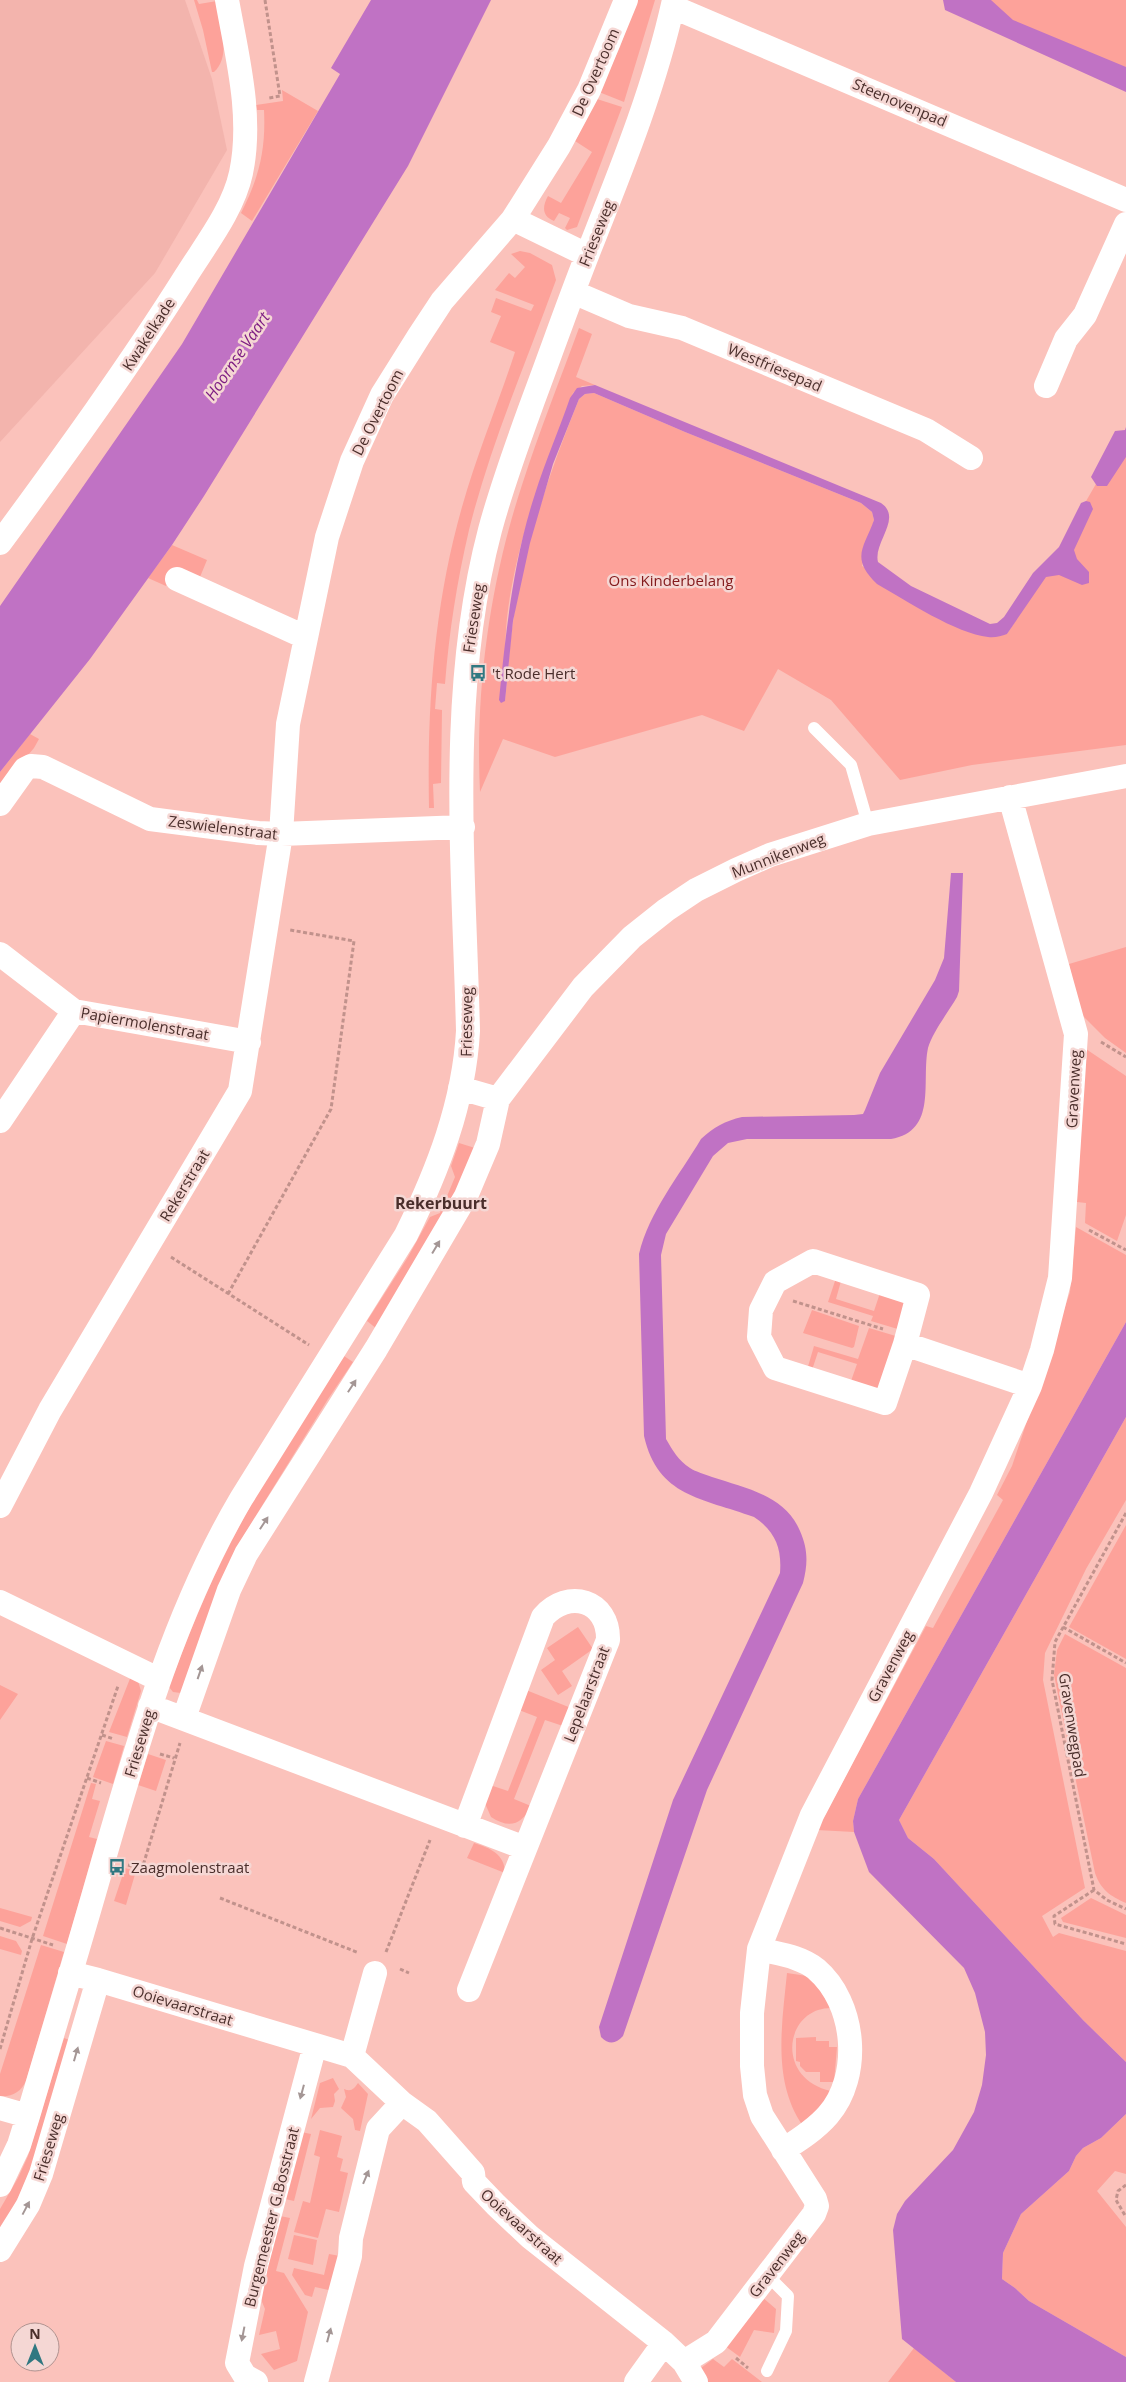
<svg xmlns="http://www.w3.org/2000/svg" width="1126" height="2382" viewBox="0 0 1126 2382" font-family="'Open Sans',sans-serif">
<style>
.built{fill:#f3b4ad}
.green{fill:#fda29a}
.water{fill:#c072c4}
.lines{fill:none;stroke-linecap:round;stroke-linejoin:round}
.path{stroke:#c1928c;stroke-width:3;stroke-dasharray:4 2.5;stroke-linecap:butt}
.service{stroke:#fff;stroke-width:12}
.minor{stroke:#fff;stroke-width:24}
.oneway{fill:#a49695}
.labels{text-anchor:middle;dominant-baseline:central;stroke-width:5;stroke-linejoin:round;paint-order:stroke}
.street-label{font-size:15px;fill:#4a2e2b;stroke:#f5d7d4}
.park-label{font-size:15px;fill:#83191b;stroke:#f5d7d4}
.poi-label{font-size:15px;fill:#4a2e2b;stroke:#f5d7d4;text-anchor:start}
.water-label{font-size:16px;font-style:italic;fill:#7d1d83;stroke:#f5d7d4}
.neighbourhood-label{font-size:16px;font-weight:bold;fill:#4a2e2b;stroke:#f5d7d4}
</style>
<rect width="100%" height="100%" fill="#fbc2bb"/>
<path class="built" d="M 0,0 L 185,0 L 212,79 L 227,150 L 155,273 L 0,442 Z"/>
<path class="green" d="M 194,0 L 197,0 L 199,4 L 217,1 C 220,22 232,56 214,72 L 212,72 L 203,30 Z
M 636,0 L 655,0 L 624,102 L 599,92 L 620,47 Z
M 954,0 L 1126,0 L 1126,81 Z
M 282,90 L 318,111 L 252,221 L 241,213 C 259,178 266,150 264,110 L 257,110 L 256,105 L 283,101 Z
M 597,99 L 622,107 L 577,227 L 567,230 L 565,228 L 570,218 L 559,213 L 554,221 C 542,216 542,207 548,196 L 561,203 L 592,152 L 575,141 Z
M 520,251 L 530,253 L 552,265 L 556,280 C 526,363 490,445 469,530 C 457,581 449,632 445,684 L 437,683 L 435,709 L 442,710 L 441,783 L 433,784 L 434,808 L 429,808 C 427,706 434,605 462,507 C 477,454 498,404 515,352 L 490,342 L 501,316 L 491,312 L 496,298 L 531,311 L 534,305 L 495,290 L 509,273 L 515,278 L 525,267 L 511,254 Z
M 579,328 L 592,334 L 576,377 L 595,385 L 582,386 L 573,393 C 546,466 516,539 507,618 C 504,645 506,674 505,701 C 508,675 509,648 513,622 C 524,545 550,471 579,399 L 585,394 L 594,393 L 685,432 L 861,503 L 872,512 L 874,520 L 862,566 L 1007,634 L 1030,598 L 1126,432 L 1126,745 L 972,765 L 900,780 L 831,700 L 778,669 L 744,731 L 702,715 L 555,757 L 503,739 L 480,792 C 475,690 490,582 522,485 C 539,432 560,380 579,328 Z
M 172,545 L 207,560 L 200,577 L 175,568 L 166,586 L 148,578 Z
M 30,734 L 39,739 L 34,748 L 0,788 L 0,772 Z
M 1126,947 L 1126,1053 L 1105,1038 L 1080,1013 L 1069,964 Z
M 1086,1049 L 1126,1076 L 1126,1215 L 1117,1241 L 1085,1223 L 1086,1203 L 1077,1202 Z
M 459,1143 L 475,1148 L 452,1202 L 377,1329 L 367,1321 L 408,1257 L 430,1217 L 440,1213 L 455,1177 L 451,1166 Z
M 1076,1227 L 1126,1255 L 1126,1322 L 858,1799 L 853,1821 L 854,1832 L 817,1830 L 926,1626 L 933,1628 L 1003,1500 L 997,1495 L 1012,1466 L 1070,1292 Z
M 836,1278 L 841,1281 L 836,1299 L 874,1311 L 880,1293 L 906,1301 L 901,1330 L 871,1321 L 873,1316 L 828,1302 Z
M 812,1310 L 859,1326 L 854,1347 L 852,1348 L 803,1333 Z
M 869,1328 L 899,1337 L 878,1390 L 851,1381 L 857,1364 L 818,1352 L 812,1370 L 807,1370 L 814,1346 L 858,1359 Z
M 344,1356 L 353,1362 L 328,1399 L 244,1535 L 181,1693 L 173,1692 L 169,1687 C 191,1628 215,1569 246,1514 C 276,1460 311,1408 344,1356 Z
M 1126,1417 L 1126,1500 L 1086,1569 L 1045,1653 L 1043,1680 L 1085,1888 L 1042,1916 L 1053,1937 L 1059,1933 L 1126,1951 L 1126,2062 L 1083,2020 L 934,1859 L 908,1838 L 899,1820 Z
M 1126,1525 L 1126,1659 L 1069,1627 Z
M 578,1627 L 593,1649 L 562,1671 L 572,1686 L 558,1695 L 541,1670 L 555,1660 L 547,1648 Z
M 1065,1634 L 1126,1668 L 1126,1903 C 1110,1896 1101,1890 1095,1873 L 1054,1675 L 1057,1650 Z
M 131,1676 L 138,1681 L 141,1691 L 127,1737 L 109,1732 Z
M 0,1685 L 18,1694 L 0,1720 Z
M 526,1690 L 571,1708 L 563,1726 L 545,1720 L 514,1799 L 531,1806 C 522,1825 509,1829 491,1817 L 484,1801 L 490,1785 L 508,1791 L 537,1717 L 519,1710 Z
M 106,1741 L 124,1746 L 113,1784 L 93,1777 Z
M 148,1754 L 166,1760 L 156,1791 L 138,1785 Z
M 91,1783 L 96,1784 L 92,1799 L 100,1801 L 89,1837 L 97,1839 L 67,1944 L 43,1936 Z
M 474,1843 C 490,1848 505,1854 505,1873 L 467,1858 Z
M 125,1868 L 136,1871 L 126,1905 L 114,1901 Z
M 1091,1898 L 1126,1915 L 1126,1938 L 1063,1922 L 1061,1918 Z
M 0,1908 L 32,1917 L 31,1921 L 20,1927 L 0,1921 Z
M 0,1936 L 16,1941 L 22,1951 L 21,1955 L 0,1949 Z
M 41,1945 L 64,1952 L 26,2081 C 21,2092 12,2097 0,2096 L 0,2074 Z
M 787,1973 L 807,1976 L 816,1984 L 831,2008 C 785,2008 774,2078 831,2091 L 823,2105 L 803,2126 C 772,2082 782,2024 787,1973 Z
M 816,2037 L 816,2041 L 829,2041 L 829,2047 L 837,2047 L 834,2082 L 820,2082 L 820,2072 L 806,2072 L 800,2066 L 800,2062 L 796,2061 L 796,2038 Z
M 64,2038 L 72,2041 C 52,2108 36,2171 0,2231 L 0,2209 L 18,2178 L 28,2156 Z
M 333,2078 L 339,2089 L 334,2094 L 335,2101 L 333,2107 L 320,2108 L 311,2119 L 320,2083 Z
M 358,2083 L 368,2094 L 360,2131 L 355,2130 L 353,2119 L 341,2108 L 346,2097 L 344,2089 C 351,2092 354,2089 358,2083 Z
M 1126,2114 L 1126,2174 L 1115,2171 L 1097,2191 L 1126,2227 L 1126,2357 L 1029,2301 L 1015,2288 L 1002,2279 L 1003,2253 L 1021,2214 L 1069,2171 L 1076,2156 L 1083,2148 L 1101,2138 Z
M 320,2130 L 342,2136 L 337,2157 L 343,2159 L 340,2171 L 348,2173 L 339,2212 L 326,2209 L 318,2238 L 294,2232 L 303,2201 L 310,2203 L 320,2157 L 314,2155 Z
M 301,2132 L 311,2134 L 294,2201 L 285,2199 Z
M 280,2216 L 290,2218 L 276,2271 L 284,2273 L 308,2312 L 297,2361 L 274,2370 L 261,2354 L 280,2349 L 276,2331 L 259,2335 L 265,2309 L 260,2297 Z
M 294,2235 L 317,2240 L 313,2265 L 288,2259 Z
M 329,2254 L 340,2256 L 333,2291 L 315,2287 L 312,2297 L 305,2295 L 292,2275 L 294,2268 L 324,2275 Z
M 762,2297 L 776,2309 L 774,2333 L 754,2330 L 740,2357 L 725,2346 Z
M 914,2348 L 956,2382 L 888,2382 Z
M 713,2359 L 724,2367 L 732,2359 L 762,2382 L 701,2382 L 701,2368 Z"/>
<path class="water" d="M 371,0 L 491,0 L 408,166 L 204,496 L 172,545 L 90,659 L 0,772 L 0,606 L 182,344 L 340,74 L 331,68 Z
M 943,0 L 991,0 L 1013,20 L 1126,67 L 1126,92 L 945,10 Z
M 595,385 L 881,503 C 903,518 873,542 878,562 L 911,586 L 990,624 L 997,623 L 1004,617 L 1033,573 L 1059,547 L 1081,503 L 1086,501 L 1090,502 L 1093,509 L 1074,550 L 1077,559 L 1089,572 L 1089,583 L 1082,585 L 1059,575 L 1046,577 L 1007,634 C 1001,636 995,638 988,637 C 957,634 905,600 877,584 C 850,558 864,548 874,520 L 872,512 L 861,503 L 685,432 L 594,393 L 585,394 L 579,399 L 553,464 L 530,543 L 513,621 L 505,701 L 501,703 L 499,700 C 506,631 513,561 535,494 C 545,462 559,430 570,398 L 577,388 Z
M 1126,427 L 1126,457 L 1107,486 L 1097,486 L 1091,477 L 1115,431 L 1125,430 Z
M 951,873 L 963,873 L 959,991 L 957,997 C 949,1011 932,1033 928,1048 C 921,1081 938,1131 891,1139 L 747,1139 L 728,1143 L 713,1156 L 666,1234 L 661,1255 L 666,1439 C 673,1451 678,1460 690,1468 C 696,1472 705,1474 712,1477 C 745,1488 785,1495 800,1531 C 808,1549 808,1564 803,1583 L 707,1790 L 623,2036 C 616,2044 609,2045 601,2037 L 599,2027 L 673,1800 L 780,1573 C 782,1548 775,1531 754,1517 C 702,1498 658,1497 644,1436 L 639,1254 C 649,1212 679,1176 701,1139 C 714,1127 725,1121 742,1117 L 854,1115 L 863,1114 L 865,1110 L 880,1073 L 935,980 L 944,958 Z
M 1126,1322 L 1126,1417 L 899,1820 L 908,1838 L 934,1859 L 1083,2020 L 1126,2062 L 1126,2114 L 1101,2138 L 1083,2148 L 1076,2156 L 1069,2171 L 1021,2214 L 1003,2253 L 1002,2279 L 1015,2288 L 1029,2301 L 1126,2357 L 1126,2382 L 956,2382 L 902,2339 L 893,2230 L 897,2214 L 905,2201 L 953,2150 L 974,2112 L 982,2085 L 986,2055 L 985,2032 L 975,1993 L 964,1968 L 869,1872 L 854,1832 L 853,1821 L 858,1799 Z"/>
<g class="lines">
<path class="path" d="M 265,0 L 280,96 L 269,98
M 1101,1042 L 1126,1057
M 1089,1230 L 1126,1250
M 171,1257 L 309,1345
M 228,1294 L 331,1109 L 354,941 L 290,930
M 793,1301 L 883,1329
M 1126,1513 L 1055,1642 L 1052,1680 L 1094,1890 L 1107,1900 L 1126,1909
M 1063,1627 L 1126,1663
M 102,1735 L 114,1739
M 160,1754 L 174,1758
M 87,1778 L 101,1783
M 128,1865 L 142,1869 L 180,1743
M 1094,1890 L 1054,1916 L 1055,1924 L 1126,1944
M 220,1898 L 359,1953
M 0,1928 L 53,1945
M 386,1952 L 430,1840
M 400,1969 L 409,1973
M 0,2049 L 32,1939 L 118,1686
M 1126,2185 L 1118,2191 L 1116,2200 L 1126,2217
M 736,2358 L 748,2368"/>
<path class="service" d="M 814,728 L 851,765 L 868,824
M 767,2371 L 786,2331 L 788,2296 L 767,2275"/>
<path class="minor" d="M 673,7 L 1126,200
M 513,219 L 587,255
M 573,292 L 629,316 L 682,328 L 926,430 L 971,458
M 1046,386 L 1066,339 L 1085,315 L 1126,224
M 0,543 C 64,456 128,368 186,276 C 206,244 233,210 241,173 C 253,116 237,56 227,0
M 177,579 L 305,637
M 0,804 L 25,769 L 31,766 L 43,767 L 150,819 L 258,833 L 281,834 L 463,827
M 0,954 L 74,1011 L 249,1042
M 460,1088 L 498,1099
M 0,1121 L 74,1011
M 813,1261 L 918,1295 L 905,1344 L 885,1403 L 775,1368 L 759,1337 L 761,1310 L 775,1282 Z
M 905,1344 L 1030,1386
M 0,1506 L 50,1410 L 240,1091 L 281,834 L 288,724 L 327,537 L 352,461 L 382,395 L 419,336 L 442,301 L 513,219 L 559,146 L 589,90 L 626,0
M 0,1602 L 158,1679
M 150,1706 L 525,1848
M 184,1718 L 229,1590 L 246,1554 L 376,1349 L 466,1196 L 488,1144 L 498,1099 L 583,987 L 632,937 L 666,910 L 696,890 L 736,870 L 770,855 L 868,824 L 1126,776
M 465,1826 L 543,1617 C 568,1588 609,1600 608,1640 L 469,1990
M 759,1949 C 778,1954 800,1956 816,1969 C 856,2003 862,2076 828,2115 C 816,2129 799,2140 783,2150
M 70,1973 L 98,1980 L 352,2056 L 402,2103 L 427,2121 L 473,2173 L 474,2182 L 496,2205 L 530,2237 L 664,2343 L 684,2362 L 696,2382
M 352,2056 L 375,1973
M 0,2108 L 28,2116
M 0,2185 L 19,2145 L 28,2116 C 53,2031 79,1947 103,1862 C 139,1738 175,1611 241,1499 L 406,1235 C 438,1170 464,1103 468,1031 C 464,865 447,693 490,530 C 502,485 518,442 534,398 C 552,350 569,301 588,253 C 621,170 655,87 674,0
M 0,2250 L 28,2205 L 41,2174 L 98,1980
M 684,2362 L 716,2342 L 814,2214 L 817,2206 L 815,2199 L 762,2116 L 755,2095 L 752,2066 L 752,2013 L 759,1949 L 812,1815 L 981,1493 L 1030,1386 L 1042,1350 L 1060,1278 L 1076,1034 L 1010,797
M 256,2382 L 245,2376 L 237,2363 L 256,2266 L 315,2045
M 316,2382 L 350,2256 L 351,2238 L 378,2129 L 402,2103
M 636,2382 L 664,2343"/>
</g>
<defs><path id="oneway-solid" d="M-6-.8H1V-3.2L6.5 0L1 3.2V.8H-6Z" transform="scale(1.25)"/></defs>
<g class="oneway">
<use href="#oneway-solid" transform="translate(436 1247) rotate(-59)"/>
<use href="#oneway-solid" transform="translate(352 1386) rotate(-57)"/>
<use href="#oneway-solid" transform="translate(264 1523) rotate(-57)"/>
<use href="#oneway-solid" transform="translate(200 1672) rotate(-71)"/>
<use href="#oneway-solid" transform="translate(76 2054) rotate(-74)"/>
<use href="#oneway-solid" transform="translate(302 2092) rotate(105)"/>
<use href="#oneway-solid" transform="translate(366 2177) rotate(-67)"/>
<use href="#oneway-solid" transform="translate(26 2208) rotate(-62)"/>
<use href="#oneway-solid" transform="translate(243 2334) rotate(101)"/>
<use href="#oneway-solid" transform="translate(329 2335) rotate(-75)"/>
</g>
<defs>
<g id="bus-bare" transform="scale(1.35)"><path d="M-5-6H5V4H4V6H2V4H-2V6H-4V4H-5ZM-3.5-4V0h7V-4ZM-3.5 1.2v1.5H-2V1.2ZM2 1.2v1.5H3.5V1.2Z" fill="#307881" stroke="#f5d7d4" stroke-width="2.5" paint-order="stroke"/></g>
</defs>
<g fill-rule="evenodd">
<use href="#bus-bare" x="478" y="673"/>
<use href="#bus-bare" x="117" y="1867"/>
</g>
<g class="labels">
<g class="street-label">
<text transform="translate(595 72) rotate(-66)">De Overtoom</text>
<text transform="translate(900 102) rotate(23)">Steenovenpad</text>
<text transform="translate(596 233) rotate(-68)">Frieseweg</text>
<text transform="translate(148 334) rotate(-57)">Kwakelkade</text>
<text transform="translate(775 367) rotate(23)">Westfriesepad</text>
<text transform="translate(377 412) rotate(-63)">De Overtoom</text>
<text transform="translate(473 618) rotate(-81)">Frieseweg</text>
<text transform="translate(223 827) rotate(7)">Zeswielenstraat</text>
<text transform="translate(778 855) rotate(-21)">Munnikenweg</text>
<text transform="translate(466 1022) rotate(-89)">Frieseweg</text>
<text transform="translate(145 1023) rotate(10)">Papiermolenstraat</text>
<text transform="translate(1073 1089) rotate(-87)">Gravenweg</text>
<text transform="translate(184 1185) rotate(-59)">Rekerstraat</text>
<text transform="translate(890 1666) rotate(-62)">Gravenweg</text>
<text transform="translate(586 1694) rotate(-69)">Lepelaarstraat</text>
<text transform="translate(1073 1725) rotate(81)">Gravenwegpad</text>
<text transform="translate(139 1743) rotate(-73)">Frieseweg</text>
<text transform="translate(183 2005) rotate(17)">Ooievaarstraat</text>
<text transform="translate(48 2147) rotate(-73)">Frieseweg</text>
<text transform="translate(271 2217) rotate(-76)">Burgemeester G.Bosstraat</text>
<text transform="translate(522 2226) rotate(42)">Ooievaarstraat</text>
<text transform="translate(776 2264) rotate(-52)">Gravenweg</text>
</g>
<g class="park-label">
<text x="671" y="580">Ons Kinderbelang</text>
</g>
<g class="poi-label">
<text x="492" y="673">'t Rode Hert</text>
<text x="131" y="1867">Zaagmolenstraat</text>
</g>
<g class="water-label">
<text transform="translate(237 356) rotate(-56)">Hoornse Vaart</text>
</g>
<g class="neighbourhood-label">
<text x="441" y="1203">Rekerbuurt</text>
</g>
</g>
<g transform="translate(35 2347)"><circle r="24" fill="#f5d7d4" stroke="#b19390"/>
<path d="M0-4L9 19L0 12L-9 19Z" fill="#307881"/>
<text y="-8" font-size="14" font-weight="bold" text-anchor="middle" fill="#4a2e2b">N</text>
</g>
</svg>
